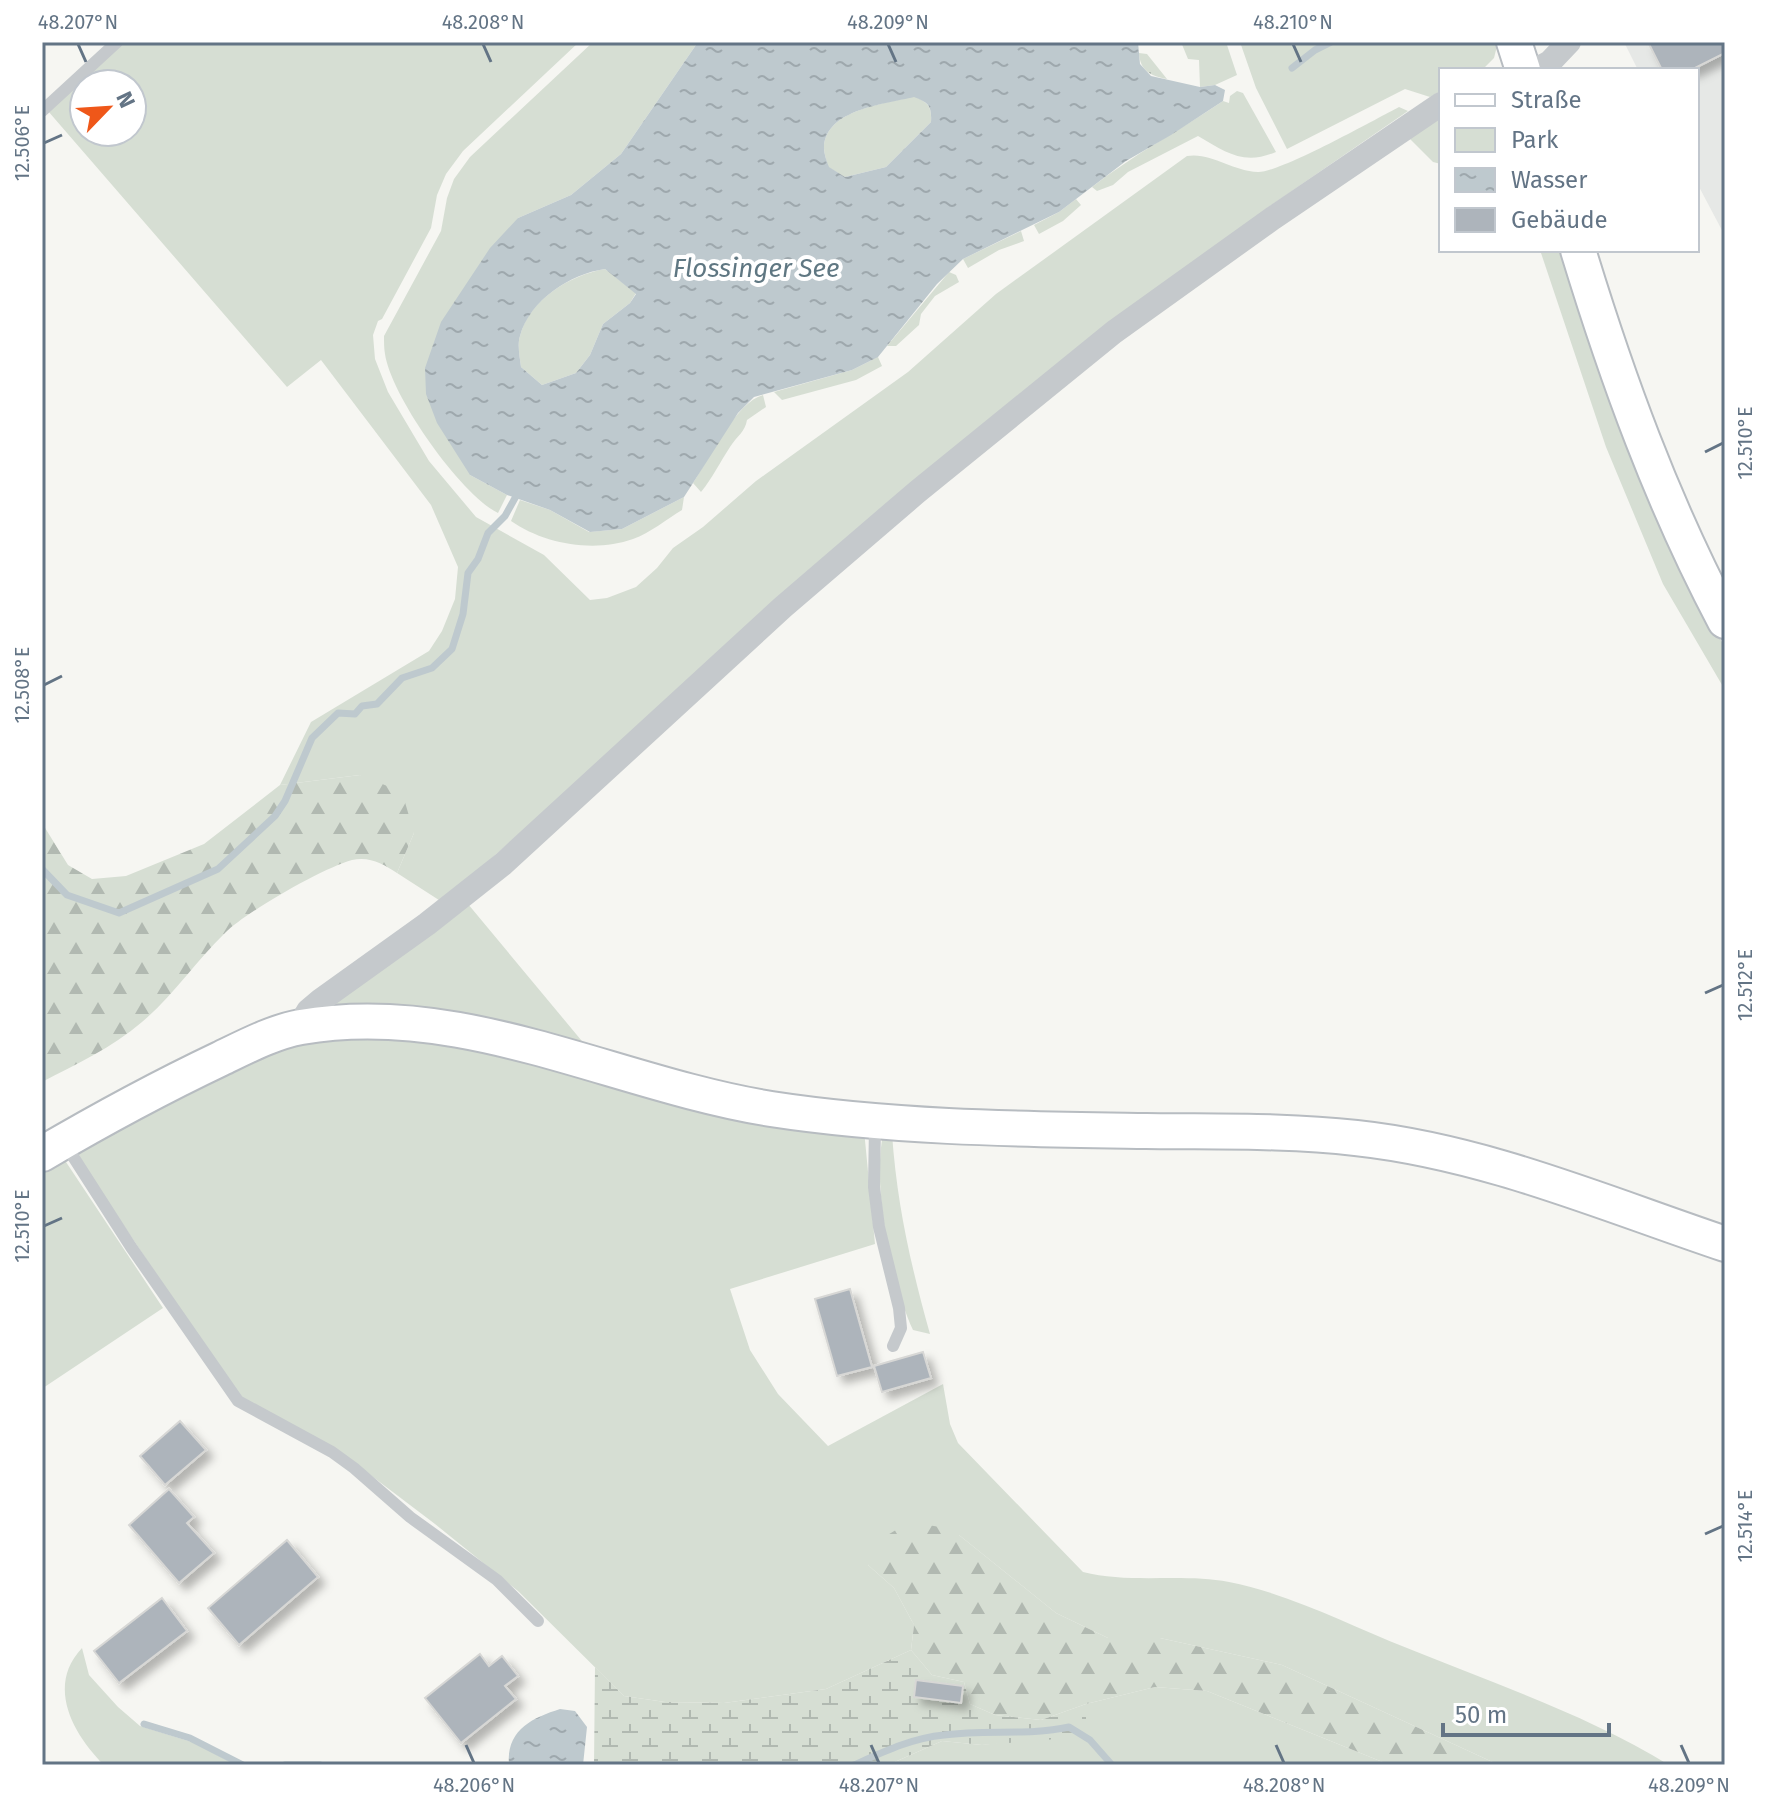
<svg xmlns="http://www.w3.org/2000/svg" width="1767" height="1807" viewBox="0 0 1767 1807" font-family="'Fira Sans',sans-serif">
<style>
.built{fill:#e6e8e6}
.green{fill:#d6ded3;fill-rule:evenodd}
.forest{fill:url(#forest-firs)}
.wetland{fill:url(#wetland-marsh)}
.water{fill:url(#water-ripples);fill-rule:evenodd}
.lines{fill:none;stroke-linecap:round;stroke-linejoin:round}
.stream{stroke:#bec9ce;stroke-width:7}
.building{fill:#adb4bb;stroke:#d7d7d5;stroke-width:2;filter:url(#shadow)}
.secondary-casing{stroke:#b7bcc1;stroke-width:38}
.lane{stroke:#c5c9cc;stroke-width:12}
.street{stroke:#c5c9cc;stroke-width:24}
.secondary{stroke:#fff;stroke-width:34}
.ticks{fill:none;stroke:#637485;stroke-width:3}
.labels{text-anchor:middle;dominant-baseline:central;stroke-width:8;stroke-linejoin:round;paint-order:stroke}
.water-label{font-size:26px;font-style:italic;fill:#5f7782;stroke:#fff}
.neatline{fill:none;stroke:#637485;stroke-width:3}
.ticks-label{font-size:20px;text-anchor:middle;fill:#637485}
</style>
<defs>
<pattern id="forest-firs" width="22" height="20" patternUnits="userSpaceOnUse" patternTransform="scale(2)"><rect width="22" height="20" fill="#d6ded3"/><path d="M5 1l3.5 6h-7zM16 11l3.5 6h-7z" fill="#b1b9b1"/></pattern>
<pattern id="wetland-marsh" width="20" height="14" patternUnits="userSpaceOnUse" patternTransform="scale(2)"><rect width="20" height="14" fill="#d6ded3"/><path d="M1 5h8M5 5V1M11 12h8M15 12V8" fill="none" stroke="#b1b9b1"/></pattern>
<pattern id="water-ripples" width="26" height="14" patternUnits="userSpaceOnUse" patternTransform="scale(2)"><rect width="26" height="14" fill="#bec9ce"/><path d="M2 4q2-2 4 0t4 0M15 11q2-2 4 0t4 0" fill="none" stroke="#9ea8ad"/></pattern>
<filter id="shadow"><feDropShadow dx="7" dy="7" stdDeviation="4" flood-color="#0004"/></filter>
</defs>
<rect width="100%" height="100%" fill="#f6f6f2"/>
<path class="built" d="M 1624,42 L 1725,42 L 1725,236 L 1697,183 L 1697,70 L 1638,70 Z"/>
<path class="green" d="M 124,42 L 579,42 L 463,151 L 446,174 L 437,195 L 431,228 L 382,319 L 378,321 L 373,335 L 375,359 L 388,392 L 429,461 L 476,517 L 544,555 L 590,600 L 607,598 L 636,587 L 657,568 L 673,548 L 703,527 L 756,481 L 908,372 L 996,294 L 1187,156 C 1211,152 1232,171 1258,172 C 1279,173 1374,120 1399,107 L 1408,111 L 1267,208 L 718,658 L 442,902 L 397,873 L 414,833 L 360,775 L 280,785 L 311,722 L 429,651 L 442,631 L 455,599 L 458,567 L 431,505 L 321,360 L 287,387 L 48,111 ZM 84,84 L 132,84 L 132,132 L 84,132 Z
M 593,42 L 698,42 L 621,154 L 571,195 L 518,218 L 470,475 L 507,495 L 498,513 C 461,495 391,396 385,354 C 384,349 384,342 384,336 L 441,231 L 447,198 L 454,179 L 470,157 Z
M 1181,42 L 1226,42 L 1237,75 L 1215,85 L 1200,87 L 1199,60 L 1188,59 Z
M 1240,42 L 1498,42 L 1494,58 L 1482,70 L 1441,70 L 1441,91 L 1430,97 L 1405,89 L 1287,149 L 1256,88 Z
M 1237,91 L 1243,93 L 1276,152 C 1243,166 1226,152 1198,136 L 1128,172 L 1113,185 L 1097,191 L 1092,187 C 1133,155 1180,130 1223,101 L 1229,103 L 1230,96 Z
M 914,96 C 928,103 932,106 931,122 L 886,167 L 845,177 L 828,167 C 827,162 824,153 824,148 C 825,109 886,104 914,96 Z
M 1441,116 L 1441,164 L 1433,162 L 1409,138 Z
M 1076,199 L 1081,205 L 1063,221 L 1039,234 L 1034,225 L 1059,212 Z
M 1021,231 L 1024,241 L 999,250 L 968,268 L 963,259 Z
M 1540,250 L 1564,250 L 1625,440 L 1681,575 L 1725,647 L 1725,690 L 1663,584 L 1606,447 Z
M 605,269 L 636,293 L 630,303 L 603,324 L 590,355 L 576,373 L 542,385 L 521,367 C 520,358 517,345 520,336 C 529,300 570,275 605,269 Z
M 949,272 L 956,275 L 959,282 L 935,296 L 921,314 L 919,325 L 896,346 L 887,346 Z
M 878,357 L 882,366 L 856,380 L 782,400 L 774,392 L 852,370 Z
M 763,395 L 766,407 L 747,420 C 745,432 737,436 730,447 C 720,462 713,477 701,492 L 693,483 C 709,459 736,402 763,395 Z
M 684,497 L 682,510 C 667,519 650,533 633,539 C 594,553 544,544 511,521 L 520,500 L 550,510 L 589,532 L 622,529 Z
M 468,904 L 591,1052 L 330,1015 L 327,1006 Z
M 324,1035 L 443,1039 L 864,1130 L 875,1244 L 730,1289 L 750,1350 L 778,1394 L 828,1446 L 943,1384 L 950,1424 L 958,1443 L 1083,1572 C 1129,1584 1183,1573 1229,1582 C 1290,1594 1349,1625 1407,1648 C 1495,1684 1588,1715 1669,1765 L 1499,1765 L 1282,1665 L 1160,1638 L 1108,1638 L 1056,1613 L 959,1535 L 868,1565 L 894,1588 L 914,1625 L 911,1650 L 826,1689 L 724,1703 L 665,1702 L 624,1696 L 518,1591 L 435,1524 L 348,1458 L 237,1395 L 82,1163 L 78,1152 L 265,1049 Z
M 892,1134 C 897,1205 911,1266 930,1334 L 913,1330 C 891,1283 872,1186 883,1135 Z
M 55,1157 L 66,1162 L 163,1308 L 43,1388 L 42,1165 Z
M 82,1648 L 89,1675 L 118,1707 L 140,1726 L 195,1743 L 236,1765 L 104,1765 C 73,1734 46,1686 82,1648 Z
M 1155,1687 L 1207,1691 L 1390,1765 L 888,1765 L 942,1741 L 982,1745 L 1085,1732 L 1086,1704 Z"/>
<path class="forest" d="M 360,775 L 402,792 L 414,833 L 397,873 C 383,864 370,856 352,860 C 323,868 246,912 225,933 C 195,962 174,995 142,1022 C 112,1048 76,1064 42,1082 L 42,823 L 68,865 L 92,879 L 126,876 L 204,844 L 280,785 Z
M 909,1522 L 940,1527 L 959,1535 L 1056,1613 L 1108,1638 L 1160,1638 L 1282,1665 L 1499,1765 L 1390,1765 L 1207,1691 L 1155,1687 L 1086,1704 L 1041,1720 L 995,1715 L 970,1704 L 964,1682 L 932,1675 L 911,1650 L 914,1625 L 894,1588 L 868,1565 L 886,1536 Z"/>
<path class="wetland" d="M 1139,53 L 1147,54 L 1167,79 C 1151,76 1140,71 1139,53 Z
M 911,1650 L 932,1675 L 964,1682 L 970,1704 L 995,1715 L 1041,1720 L 1086,1704 L 1086,1732 L 1048,1740 L 982,1745 L 942,1741 L 888,1765 L 594,1765 L 595,1667 L 624,1696 L 665,1702 L 724,1703 L 826,1689 Z"/>
<path class="water" d="M 698,42 L 1138,42 L 1140,64 L 1151,76 L 1200,87 L 1215,85 L 1225,90 L 1223,101 L 1171,135 L 1126,161 L 1059,212 L 963,259 L 937,284 L 878,357 L 852,370 L 754,397 L 738,413 L 684,497 L 622,529 L 590,532 L 550,510 L 507,495 L 470,475 L 437,423 L 426,394 L 425,368 L 441,322 L 490,248 L 518,218 L 571,195 L 621,154 ZM 914,97 C 928,102 932,106 931,122 L 886,167 L 845,177 L 829,167 C 827,162 824,154 824,148 C 825,109 886,104 914,97 ZM 605,269 L 636,294 L 630,303 L 603,324 L 590,355 L 576,373 L 542,385 L 521,367 C 520,358 517,345 520,336 C 530,300 570,274 605,269 Z
M 560,1709 L 575,1711 L 587,1727 L 583,1765 L 509,1765 C 506,1730 532,1718 560,1709 Z"/>
<g class="lines">
<path class="stream" d="M 1292,68 L 1315,50 L 1331,42
M 42,869 L 67,895 L 119,913 L 218,869 L 275,816 L 285,801 L 312,738 L 338,713 L 355,714 L 362,706 L 377,704 L 402,678 L 432,668 L 452,649 L 463,614 L 468,573 L 478,559 L 488,533 L 505,516 L 515,498
M 144,1724 L 190,1738 L 243,1765
M 285,1765 L 320,1765
M 854,1765 C 883,1752 912,1738 944,1735 C 986,1729 1027,1736 1069,1727 L 1090,1740 L 1112,1765"/>
</g>
<path class="building" d="M 1648,42 L 1725,42 L 1725,53 L 1691,70 L 1662,70 Z
M 850,1289 L 872,1367 L 837,1376 L 815,1299 Z
M 923,1352 L 931,1378 L 882,1392 L 874,1366 Z
M 180,1421 L 206,1450 L 165,1485 L 140,1456 Z
M 169,1489 L 194,1517 L 187,1523 L 214,1553 L 179,1583 L 129,1525 Z
M 287,1540 L 318,1577 L 239,1645 L 208,1608 Z
M 162,1598 L 187,1631 L 119,1683 L 94,1651 Z
M 480,1654 L 489,1666 L 502,1656 L 518,1676 L 505,1686 L 516,1699 L 461,1743 L 425,1698 Z
M 916,1680 L 963,1686 L 961,1703 L 914,1697 Z"/>
<g class="lines">
<g class="secondary-casing">
<path id="secondary" d="M 1514,42 L 1523,70
M 1578,250 C 1617,378 1662,502 1725,621
M 42,1154 C 100,1120 159,1088 220,1059 C 245,1047 273,1032 301,1027 C 463,999 615,1084 771,1109 C 895,1128 1021,1129 1146,1131 C 1216,1132 1286,1130 1356,1138 C 1485,1152 1603,1203 1725,1244"/>
</g>
<path class="lane" d="M 42,111 L 117,42
M 875,1125 L 874,1187 L 879,1227 L 899,1308 L 901,1328 L 893,1346
M 65,1144 L 131,1247 L 238,1401 L 332,1452 L 354,1468 L 410,1517 L 497,1580 L 538,1621"/>
<path class="street" d="M 1535,70 L 1550,62 L 1569,42
M 298,1028 L 308,1011 L 321,1000 L 427,924 L 503,864 L 783,607 L 917,492 L 1114,332 L 1273,218 L 1441,104"/>
<use href="#secondary" class="secondary"/>
</g>
<path class="ticks" d="M 78,44 L 86,62M 483,44 L 491,62M 888,44 L 896,62M 1293,44 L 1301,62M 44,143 L 62,135M 1705,452 L 1723,443M 44,685 L 62,676M 1705,993 L 1723,985M 44,1226 L 62,1218M 1705,1534 L 1723,1526M 466,1745 L 474,1763M 871,1745 L 879,1763M 1276,1745 L 1284,1763M 1681,1745 L 1689,1763"/>
<g class="labels">
<g class="water-label">
<text x="756" y="268">Flossinger See</text>
</g>
</g>
<rect width="1767" height="1807" fill="none" stroke="#ffffff" stroke-width="88"/>
<rect x="1439" y="68" width="260" height="184" fill="#ffffff" stroke="#c1c7ce" stroke-width="2"/>
<rect x="1455" y="94" width="40" height="12" fill="#ffffff" stroke="#c1c7ce" stroke-width="2"/>
<text x="1511" y="108" font-size="24" fill="#637485">Straße</text>
<rect x="1455" y="128" width="40" height="24" fill="#d6ded3" stroke="#c1c7ce" stroke-width="2"/>
<text x="1511" y="148" font-size="24" fill="#637485">Park</text>
<rect x="1455" y="168" width="40" height="24" fill="url(#water-ripples)" stroke="#c1c7ce" stroke-width="2"/>
<text x="1511" y="188" font-size="24" fill="#637485">Wasser</text>
<rect x="1455" y="208" width="40" height="24" fill="#adb4bb" stroke="#c1c7ce" stroke-width="2"/>
<text x="1511" y="228" font-size="24" fill="#637485">Gebäude</text>
<g transform="translate(108 108) rotate(65)"><circle r="38" fill="#ffffff" stroke="#c1c7ce" stroke-width="2"/>
<path d="M0-6L14 30L0 20L-14 30Z" fill="#ef5719"/>
<text y="-12" font-size="22" font-weight="bold" text-anchor="middle" fill="#637485">N</text>
</g>
<path d="M1443 1723v12h166v-12" fill="none" stroke="#637485" stroke-width="4"/>
<text x="1455" y="1723" font-size="24" fill="#637485" stroke="#ffffff" stroke-width="6" paint-order="stroke">50 m</text>
<rect x="44" y="44" width="1679" height="1719" class="neatline"/>
<g class="ticks-label">
<text x="78" y="29">48.207°N</text>
<text x="483" y="29">48.208°N</text>
<text x="888" y="29">48.209°N</text>
<text x="1293" y="29">48.210°N</text>
<text transform="translate(22 143) rotate(-90)" y="7">12.506°E</text>
<text transform="translate(1745 443) rotate(-90)" y="7">12.510°E</text>
<text transform="translate(22 685) rotate(-90)" y="7">12.508°E</text>
<text transform="translate(1745 985) rotate(-90)" y="7">12.512°E</text>
<text transform="translate(22 1226) rotate(-90)" y="7">12.510°E</text>
<text transform="translate(1745 1526) rotate(-90)" y="7">12.514°E</text>
<text x="474" y="1792">48.206°N</text>
<text x="879" y="1792">48.207°N</text>
<text x="1284" y="1792">48.208°N</text>
<text x="1689" y="1792">48.209°N</text>
</g>
</svg>
